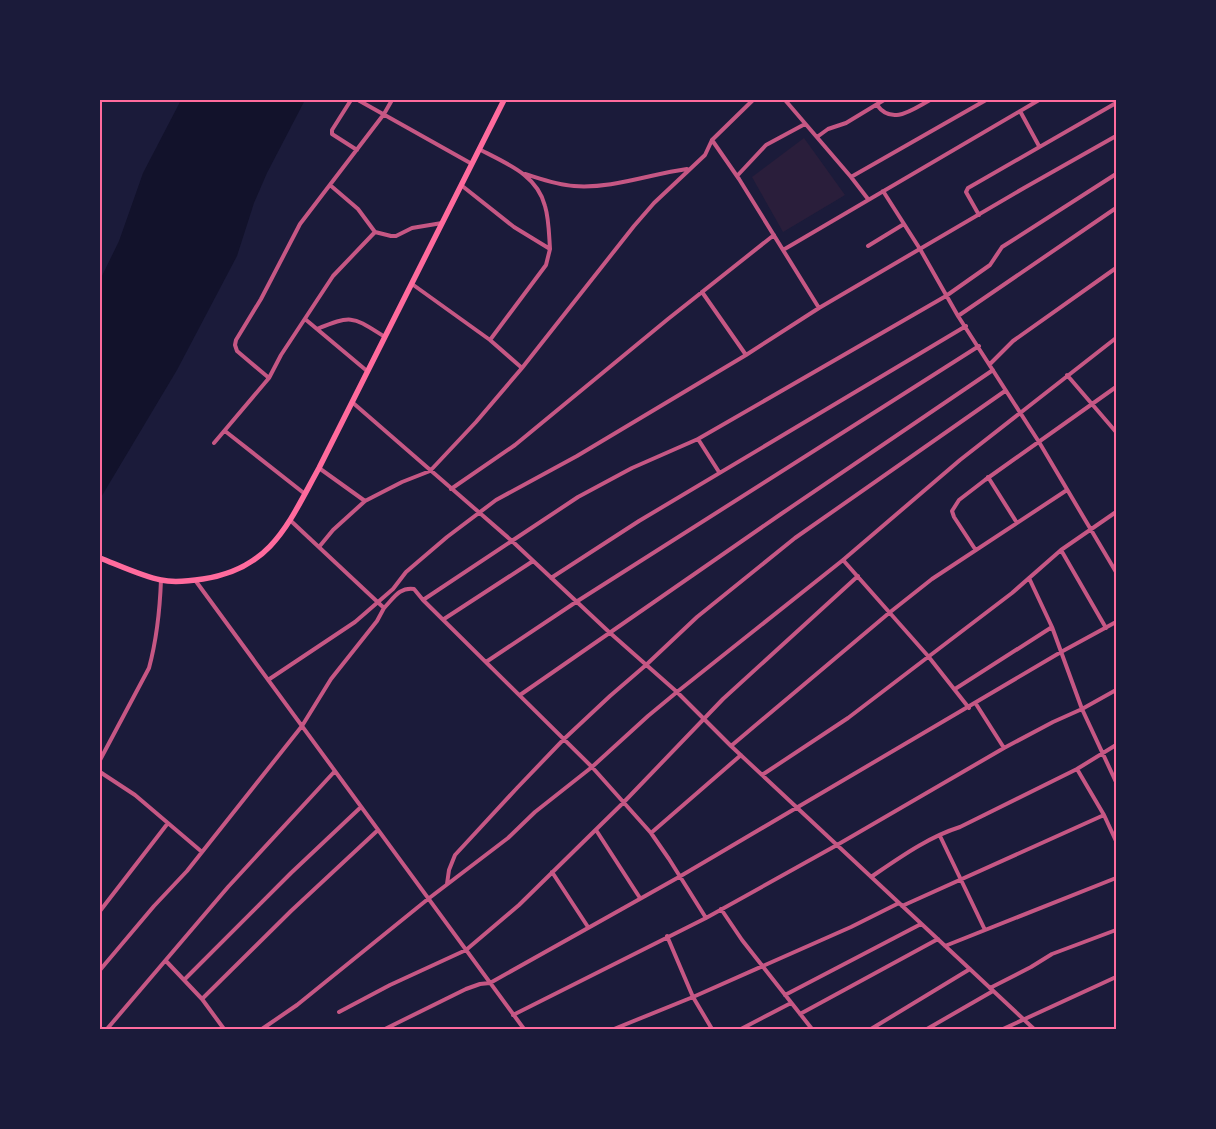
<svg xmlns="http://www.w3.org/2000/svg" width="1216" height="1129" viewBox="0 0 1216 1129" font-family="'IBM Plex Sans',sans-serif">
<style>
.green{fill:#2a1e3b}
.water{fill:#12122b}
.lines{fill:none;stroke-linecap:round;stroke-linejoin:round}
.minor{stroke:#c65784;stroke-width:4}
.primary{stroke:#ff6b9d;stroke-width:5.5}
.neatline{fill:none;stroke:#ff6b9d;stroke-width:2}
</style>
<rect width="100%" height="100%" fill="#1b1b3a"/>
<path class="green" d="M 804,138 L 845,195 L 783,232 L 752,177 Z"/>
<path class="water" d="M 181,100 L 305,100 L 267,173 L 254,203 L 237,256 L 177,370 L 100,499 L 100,280 L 119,241 L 143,173 Z"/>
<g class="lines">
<path class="minor" d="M 351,100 L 332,130 L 332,134 L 357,150
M 358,100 L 472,164
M 785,100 L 851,177 L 868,199
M 877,105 C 892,126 913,109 930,100
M 1020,111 L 1039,146
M 817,137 L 828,129 L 846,123 L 884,100
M 712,140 L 739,179 L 819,308
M 479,149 C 505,163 537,174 545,206 C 549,219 549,235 550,249
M 525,174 C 541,179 557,185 574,186 C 612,189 650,174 687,169
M 737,176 L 766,145 L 805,124
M 851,177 L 986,100
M 330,185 L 358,209 L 375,232 L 391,236 L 396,236 L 412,228 L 442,223
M 461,185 L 514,227 L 550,249 L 546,265 L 490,340
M 883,191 L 920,249 L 958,316 L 1039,442 L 1116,572
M 979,215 L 966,192 L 968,188 L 1116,103
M 868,246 L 904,224
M 783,250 L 1039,100
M 412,284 L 490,340 L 522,368
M 702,292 L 746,355
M 958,316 L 1116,208
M 305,319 L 367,371
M 317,329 C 353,314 353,317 385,337
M 990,364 L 1013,341 L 1116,268
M 1067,375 L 1116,432
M 269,378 L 237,351 L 235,345 L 236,340 L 261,299 L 300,224 L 384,114 L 392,100
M 352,402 L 512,541 L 609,632 L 677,692 L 731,746 L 1034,1029
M 225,431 L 305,494
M 698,439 L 719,472
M 214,443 L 269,378 L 281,355 L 333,276 L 375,232
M 319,468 L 365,501
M 988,477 L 1017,523
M 451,489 L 515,445 L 668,319 L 774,235
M 291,521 L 384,608 C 394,598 399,587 414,589 L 423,600 L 592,767 L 651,833 L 669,859 L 706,918
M 319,547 L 333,530 L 365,501 L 402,482 L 430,471 L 476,422 L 522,368 L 634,226 L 654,203 L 705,155 L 712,140 L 753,100
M 975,549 L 954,517 L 952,511 L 959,500 L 985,480 L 1116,387
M 1061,550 L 1106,628
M 843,560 L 928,656 L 969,708
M 551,578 L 639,521 L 966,326
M 1029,578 L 1052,627 L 1082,709 L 1116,782
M 195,580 L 524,1029
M 423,600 L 578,497 L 632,468 L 698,439 L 946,296 L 990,265 L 1002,247 L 1116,174
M 444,619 L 533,561
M 486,662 L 576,602 L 979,346
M 268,680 L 355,622 L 393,589 L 406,572 L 447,537 L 496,500 L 577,456 L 746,355 L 819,308 L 1024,188 L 1116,136
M 955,689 L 1052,627
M 520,695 L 781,514 L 993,370
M 976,704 L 1004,748
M 731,746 L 889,613 L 932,579 L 1067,490
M 100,760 L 149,668 C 156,642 160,607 161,580
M 1077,769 L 1104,815 L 1116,841
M 100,772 L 135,795 L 202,852
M 762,775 L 848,718 L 1012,593 L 1061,550 L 1116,512
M 596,830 L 640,898
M 651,833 L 741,755
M 940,836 L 985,930
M 552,872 L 588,927
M 871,877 C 899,858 928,837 960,827 L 1077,769 L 1116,745
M 447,884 L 449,870 L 455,855 L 517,788 L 564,739 L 610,696 L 646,665 L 697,617 L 795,538 L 1005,391
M 902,906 L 1104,815
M 721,909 L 742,940 L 812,1029
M 100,911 L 168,823
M 667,936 L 693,997 L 712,1029
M 945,946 L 1116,878
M 166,961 L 202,999 L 224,1029
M 100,970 L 154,906 L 187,871 L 302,726 L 331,679 L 377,621 L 384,608
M 184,980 L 291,873 L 361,807
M 990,988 L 1031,967 L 1052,954 L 1116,930
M 785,995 L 921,924
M 202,999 L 291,911 L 378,830
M 339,1012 L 390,985 L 466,950 L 519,905 L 623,803 L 723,699 L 858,576
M 800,1014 L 938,939
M 513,1015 L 706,918 L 837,845 L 1004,748 L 1053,722 L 1082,709 L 1116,690
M 107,1029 L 228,887 L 335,771
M 262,1029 L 297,1005 L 428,899 L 508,838 L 535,812 L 592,767 L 648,716 L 677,692 L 843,560 L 960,460 L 1116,338
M 385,1029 L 466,989 L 480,984 L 490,983 L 679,877 L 1061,652 L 1116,622
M 614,1029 L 693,997 L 851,927 L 899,903
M 741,1029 L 791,1003
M 871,1029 L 970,969
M 927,1029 L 993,991
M 1003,1029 L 1116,977"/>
<path class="primary" d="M 100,558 C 118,565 144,577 161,580 C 174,583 190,581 203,579 C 272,569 289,522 319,468 L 504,100"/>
</g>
<rect width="1216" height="1129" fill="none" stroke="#1b1b3a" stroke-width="202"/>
<rect x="101" y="101" width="1014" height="927" class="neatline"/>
</svg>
